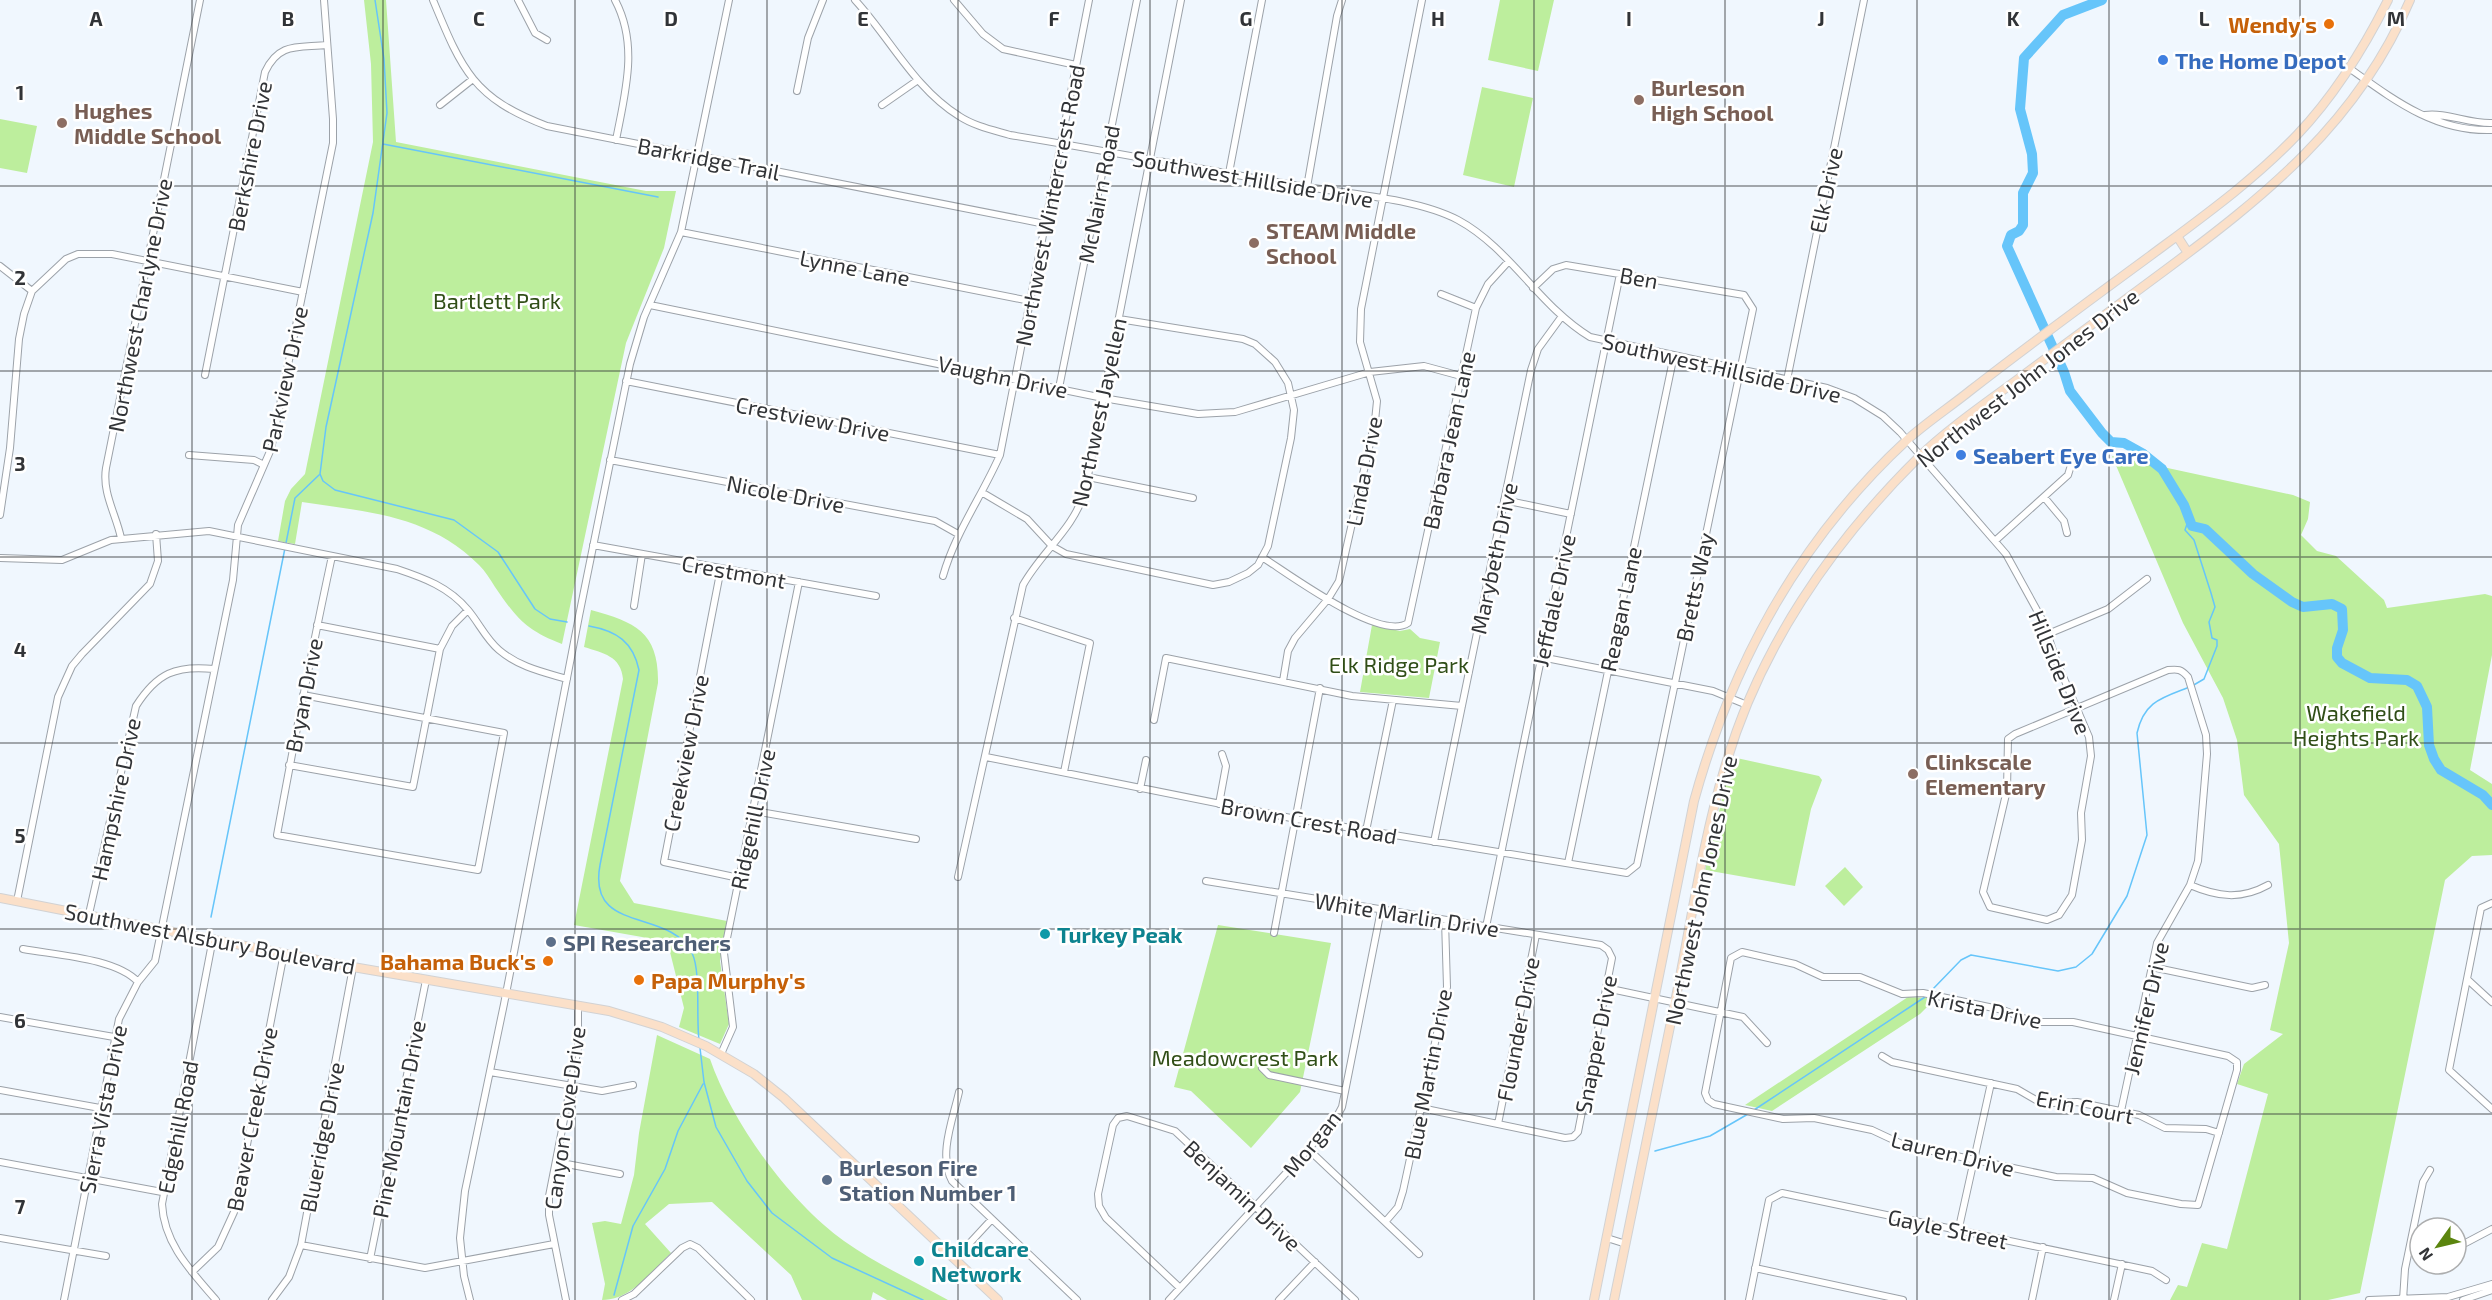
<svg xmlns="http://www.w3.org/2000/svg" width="2492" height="1300" viewBox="0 0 2492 1300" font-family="'Exo 2',sans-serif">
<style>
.green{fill:#bdee9d}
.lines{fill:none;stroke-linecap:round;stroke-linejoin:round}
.stream{stroke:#66c5fa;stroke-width:1.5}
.river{stroke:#66c5fa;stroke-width:10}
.minor-casing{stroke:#9ca2a9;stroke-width:8}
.major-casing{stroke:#d2d2d3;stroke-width:10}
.minor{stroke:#fff;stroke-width:6}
.major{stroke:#fbe0c9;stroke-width:8}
.grid{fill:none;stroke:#323437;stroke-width:1.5;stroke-opacity:0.55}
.food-dot{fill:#e8710a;stroke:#fff;stroke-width:2}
.shop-dot{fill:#3f7fe0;stroke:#fff;stroke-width:2}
.education-dot{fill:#8d6e63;stroke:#fff;stroke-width:2}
.culture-dot{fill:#0f9aa8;stroke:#fff;stroke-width:2}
.service-dot{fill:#5c6f8a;stroke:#fff;stroke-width:2}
.labels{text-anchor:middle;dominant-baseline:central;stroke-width:5;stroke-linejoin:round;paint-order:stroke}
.food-label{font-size:22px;font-weight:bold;fill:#c56008;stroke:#fff;text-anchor:end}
.shop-label{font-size:22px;font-weight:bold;fill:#366cbe;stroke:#fff;text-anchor:start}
.education-label{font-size:22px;font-weight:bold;fill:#785e54;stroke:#fff;text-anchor:start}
.street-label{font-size:22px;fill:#323437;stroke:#fff}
.park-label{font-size:22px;fill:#304e17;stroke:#fff}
.culture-label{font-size:22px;font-weight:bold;fill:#0d838f;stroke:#fff;text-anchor:start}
.service-label{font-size:22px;font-weight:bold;fill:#4e5e75;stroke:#fff;text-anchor:start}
.grid-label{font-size:20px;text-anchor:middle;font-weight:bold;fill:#323437;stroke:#fff;stroke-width:5;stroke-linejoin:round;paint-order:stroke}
</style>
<rect width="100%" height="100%" fill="#f0f7fe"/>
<path class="green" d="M 364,0 L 386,0 L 396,142 L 646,191 L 676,191 L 664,248 L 626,343 L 562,644 C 527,631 516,618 495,587 C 490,579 485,571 479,565 C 429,515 368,512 302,502 L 295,544 L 278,541 L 285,501 L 291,489 L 305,474 L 373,142 L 371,64 Z
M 1500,0 L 1554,0 L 1538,71 L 1488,60 Z
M 1482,87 L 1533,98 L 1514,187 L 1463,175 Z
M 0,119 L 37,126 L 27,173 L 0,168 Z
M 2112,456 L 2293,495 L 2310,502 L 2308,519 L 2301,535 L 2317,551 L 2336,556 L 2384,600 L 2387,608 L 2485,594 L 2492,596 L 2492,655 L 2470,770 L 2492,784 L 2492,855 L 2472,856 L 2445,880 L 2360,1293 L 2328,1300 L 2170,1300 L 2178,1285 L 2187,1287 L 2202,1243 L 2227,1249 L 2268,1094 L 2237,1084 L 2244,1064 L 2283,1034 L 2270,1030 L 2289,943 L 2279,844 L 2244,795 L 2237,740 L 2223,698 L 2183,623 Z
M 591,610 C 636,622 659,633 658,683 L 620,881 L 634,903 L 727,921 L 720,961 L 729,1024 L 720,1044 L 679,1027 L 684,1008 L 669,948 L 642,937 L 574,925 L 623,679 C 621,656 603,653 584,647 Z
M 1372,625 L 1400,631 L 1410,629 L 1420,638 L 1440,642 L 1429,698 L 1360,692 Z
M 1732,757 L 1819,776 L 1822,780 L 1811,809 L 1795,886 L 1705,870 Z
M 1845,867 L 1863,887 L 1844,906 L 1825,886 Z
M 1218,925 L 1331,943 L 1300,1092 L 1251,1148 L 1191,1091 L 1174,1087 Z
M 1908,997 L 1930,998 L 1933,1001 L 1920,1014 L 1772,1111 L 1745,1105 Z
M 657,1035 L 710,1059 C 731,1121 790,1203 844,1241 C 876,1264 914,1281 948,1300 L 887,1300 L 873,1292 L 871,1300 L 802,1300 L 791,1275 L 712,1202 L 669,1204 L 645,1224 L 671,1253 C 651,1272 631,1300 602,1300 L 605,1284 L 592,1223 L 605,1221 L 621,1224 L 634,1175 L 639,1133 Z"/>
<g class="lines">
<path class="stream" d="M 375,0 L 384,59 L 387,113 L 373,213 L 326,427 L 320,474 L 323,481 L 335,490 L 454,520 L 498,552 L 535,609 L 550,619 L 567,622
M 383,144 L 658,197
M 2188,521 L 2185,530 L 2194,540 L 2211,593 L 2215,607 L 2209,622 L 2212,638 L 2217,640 L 2217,646 L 2204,679 L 2192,686
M 286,543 L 295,498 L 319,475
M 589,626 C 617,631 633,642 639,670 L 600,865 C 587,935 669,907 692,953 C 701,971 696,1018 699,1040
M 211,917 L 285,548
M 1931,991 L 1961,960 L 1971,955 L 2058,971 L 2076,967 L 2092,954 L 2127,896 L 2147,835 L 2137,733 C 2144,702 2161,698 2187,688
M 700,1048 L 704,1082 L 716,1127 L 747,1181 L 772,1213 L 832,1258 L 923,1300
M 1754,1110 L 1925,997
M 1655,1151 L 1710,1136 L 1748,1114
M 614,1295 L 633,1226 L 665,1169 L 678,1131 L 703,1084"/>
<path class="river" d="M 2102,0 L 2063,15 L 2024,58 L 2020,109 L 2032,154 L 2033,173 L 2023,193 L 2023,225 L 2019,231 L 2011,235 L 2007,246 L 2064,372 L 2070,391 L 2102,433 L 2111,442 L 2124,443 L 2142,453 L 2162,469 L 2184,505 L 2192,526 L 2205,529 L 2253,574 L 2292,602 L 2303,607 L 2332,604 L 2342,609 L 2343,630 L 2337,648 L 2337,657 L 2342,663 L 2370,678 L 2407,680 L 2417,686 L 2427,707 L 2429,745 L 2434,759 L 2441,770 L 2483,795 L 2492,805"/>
<g class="minor-casing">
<path id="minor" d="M 433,0 C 462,70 473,98 547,126 L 1045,224
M 518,0 L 535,33 L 547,40
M 615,0 C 639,45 625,93 616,140
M 855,0 C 890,38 914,88 959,116 C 974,126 993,130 1010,135 C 1109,151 1208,171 1307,187 C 1351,194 1418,199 1458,220 C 1510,248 1539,306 1590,337 L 1827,388 L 1854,398 L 1883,416 L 1900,432 L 2006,554 L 2044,623 L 2056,660 L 2089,737 L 2091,756 L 2081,813 L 2082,840 L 2072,895 L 2059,915 L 2047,920 L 1990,907 L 1983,892 L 2007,790 L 2008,739 L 2015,734 L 2168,670 C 2178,669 2181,669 2188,677 L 2206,735 L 2207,754 L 2198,861 L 2190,885 L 2157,943 L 2121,1111
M 954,0 L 983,34 L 1003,49 L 1076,65
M 2349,68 C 2394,100 2435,132 2492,130
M 797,91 L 808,38 L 823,0
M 440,105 L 473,79
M 882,105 L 918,80
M 2425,115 C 2446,112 2469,124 2492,123
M 1229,173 L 1262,0
M 1307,187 L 1337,16 L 1342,0
M 681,232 L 1030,301
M 0,266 L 32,291
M 1441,294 L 1476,308
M 650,305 L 1103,398 L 1198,414 L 1235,412 L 1370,372 L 1424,366 L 1461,376
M 205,375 L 265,72 C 279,42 298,48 327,45
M 1787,380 L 1864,0
M 626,381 L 1000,455
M 1059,388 L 1137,0
M 189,455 L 254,460 L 264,465
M 610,460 L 935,521 L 958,534
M 1088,477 L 1193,498
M 983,493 L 1027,519 L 1052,546 L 1066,554 L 1213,585 L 1229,582 L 1248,573 L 1258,565 L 1268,546 L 1291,438 L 1294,410 L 1288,383 L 1275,362 L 1255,344 L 1243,339 L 1119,319
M 2044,497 L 2064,521 L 2067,533
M 1504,500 L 1571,514
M 0,515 L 10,448 L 19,339 L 24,314 L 32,291 L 66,259 L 78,254 L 112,254 L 303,292
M 121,538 C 116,514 102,493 106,468 L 200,0
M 1996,540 L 2068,475 L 2072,462
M 593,545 L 876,596
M 1262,557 C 1289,574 1380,642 1408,623 L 1476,308 L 1488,284 L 1508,262
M 0,558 L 62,560 L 111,540 L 209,531 L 397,569 C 424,578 449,587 468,610 C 479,623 486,639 499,650 C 519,667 543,672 567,679
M 721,568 L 664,862 L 739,878
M 943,576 C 955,533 982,496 1000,455 L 1089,0
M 634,606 L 642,554
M 1014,618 L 1090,643 L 1064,772
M 317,625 L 440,649
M 2048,634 L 2108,609 L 2147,579
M 1541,657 L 1713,691 L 1747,705
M 1283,681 L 1288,651 L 1295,638 L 1328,599 L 1339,581 L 1375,421 L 1377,401 L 1360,342 L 1361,309 L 1422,0
M 303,695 L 504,733 L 478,870 L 277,835 C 294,742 312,649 332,556
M 1154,720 L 1166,658 L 1352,696 L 1462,706
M 986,757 L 1296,819 L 1627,873 L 1637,865 L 1753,309 L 1744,295 L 1566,265 L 1553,269 L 1533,288
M 289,765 L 413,787 L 440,649 L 452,626 L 468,610
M 1140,789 L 1146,760
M 1219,804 L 1226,766 L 1222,754
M 754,811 L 916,839
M 1366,831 L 1393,700
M 1434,842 L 1531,370 L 1538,349 L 1562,316
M 1568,863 L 1674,355
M 958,877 L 1023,585 C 1042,551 1073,530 1085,491 L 1181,0
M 1206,881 L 1601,945 L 1608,950 L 1612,958 L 1578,1132 L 1573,1137 L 1565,1138 L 1421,1108
M 2190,885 C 2218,897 2241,900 2268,885
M 17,901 L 58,697 L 72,666 L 82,654 L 150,584 L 158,561 L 156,534
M 2492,903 L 2481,908 L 2449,1070 L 2492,1109
M 89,914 L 136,706 C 157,673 176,665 214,669
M 1486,927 L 1620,274
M 1274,933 L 1320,688
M 213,938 L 162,1204 C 164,1244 191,1271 216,1300
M 23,949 C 55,955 116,958 138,982
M 1742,952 L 1795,964 L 1823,977 L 1860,977 L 1902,994 L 1923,993 L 2003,1010 L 2033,1022 L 2073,1022 L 2228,1056 L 2237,1062 L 2237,1070 L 2198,1205 L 2181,1204 L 2127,1193 L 2093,1178 L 2056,1177 L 1904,1145 L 1872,1130 L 1814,1118 L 1783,1119 L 1714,1104 L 1708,1100 L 1705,1093 L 1731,958 Z
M 2152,967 L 2252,988 L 2265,985
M 2468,980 L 2492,1002
M 1606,988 L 1743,1017 L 1767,1043
M 0,1017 L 114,1037
M 721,1054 L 733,1027 L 724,953 L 799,582
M 1882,1056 L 1892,1062 L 2017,1089 L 2036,1100 L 2052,1103 L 2077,1102 L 2139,1115 L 2165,1128 L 2206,1129 L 2219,1133
M 1262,1068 L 1269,1075 L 1345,1091
M 490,1072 L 602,1091 L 633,1085
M 0,1090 L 100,1108
M 959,1092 C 953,1119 938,1155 952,1181 L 1077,1300
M 1498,1124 L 1536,935
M 1309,1150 L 1419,1254
M 0,1162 L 162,1192
M 556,1162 L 620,1174
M 1386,1221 L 1398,1207 L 1403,1191 L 1447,987 L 1445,920
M 1958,1232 L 1991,1083
M 0,1238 L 106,1256
M 1607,1238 L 1626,1244
M 301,1245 L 425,1268 L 554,1244
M 2456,1248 L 2492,1229
M 2409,1250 L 2420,1252
M 370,1259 L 426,980
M 955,1259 L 992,1219
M 1755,1268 L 1903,1300
M 192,1272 L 218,1247 L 234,1212 L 284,953
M 1180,1288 L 1106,1218 L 1099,1206 L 1098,1194 L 1113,1125 L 1118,1118 L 1127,1116 L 1175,1131 L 1355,1300
M 64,1300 L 119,1019 L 138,982 L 155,961 L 233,580 L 238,525 L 271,449 L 333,143 L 333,119 L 324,0
M 272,1300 L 289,1277 L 301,1245 L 353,967
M 470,1300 L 464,1276 L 460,1238 L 465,1191 L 504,1004 L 579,616 L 630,364 L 644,317 L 681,232 L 729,0
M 566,1300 L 549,1215 L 549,1196 L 578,1048 L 578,1006
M 622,1300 L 634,1294 L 682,1248 L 690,1244 L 698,1248 L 751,1300
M 1169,1300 L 1335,1120 L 1342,1107 L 1381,910
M 1279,1300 L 1315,1262
M 1749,1300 L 1769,1200 L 1782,1193 L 2152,1271 L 2166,1280
M 2032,1300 L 2043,1247
M 2114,1300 L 2122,1264
M 2369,1300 L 2448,1297 L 2492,1284
M 2403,1300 L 2405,1269 L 2423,1182 L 2430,1170
M 2463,1300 L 2492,1290"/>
</g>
<g class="major-casing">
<path id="major" d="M 2177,236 L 2188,253
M 0,898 L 353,967 L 609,1011 L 662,1027 L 706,1046 L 754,1074 L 784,1098 L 998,1300
M 1594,1300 L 1694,801 C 1732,663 1801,538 1907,440 C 1927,422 1950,407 1971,390 C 2030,344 2090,300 2150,256 C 2201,218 2253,181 2297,135 C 2334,96 2364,48 2388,0
M 1614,1300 C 1634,1201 1655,1101 1675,1002 C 1691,924 1702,843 1725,767 C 1759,649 1831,544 1918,458 C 1950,427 1989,401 2025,374 C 2070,341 2115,307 2160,274 C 2264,197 2358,123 2410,0"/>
</g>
<use href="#minor" class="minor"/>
<use href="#major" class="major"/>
</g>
<path class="grid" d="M 192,0 L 192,1300M 383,0 L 383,1300M 575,0 L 575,1300M 767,0 L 767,1300M 958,0 L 958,1300M 1150,0 L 1150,1300M 1342,0 L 1342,1300M 1534,0 L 1534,1300M 1725,0 L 1725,1300M 1917,0 L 1917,1300M 2109,0 L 2109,1300M 2300,0 L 2300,1300M 0,186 L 2492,186M 0,371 L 2492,371M 0,557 L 2492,557M 0,743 L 2492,743M 0,929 L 2492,929M 0,1114 L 2492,1114"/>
<g class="food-dot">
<circle cx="2329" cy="24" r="6"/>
<circle cx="548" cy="961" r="6"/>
<circle cx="639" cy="980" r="6"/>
</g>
<g class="shop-dot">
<circle cx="2163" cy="60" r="6"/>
<circle cx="1961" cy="455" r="6"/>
</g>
<g class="education-dot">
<circle cx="1639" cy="100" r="6"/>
<circle cx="62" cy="123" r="6"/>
<circle cx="1254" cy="243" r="6"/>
<circle cx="1913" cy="774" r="6"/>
</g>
<g class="culture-dot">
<circle cx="1045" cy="934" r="6"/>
<circle cx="919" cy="1261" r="6"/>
</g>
<g class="service-dot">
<circle cx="551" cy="942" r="6"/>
<circle cx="827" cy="1180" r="6"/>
</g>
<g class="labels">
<g class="food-label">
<text x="2317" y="24">Wendy's</text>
<text x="536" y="961">Bahama Buck's</text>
<text x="651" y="980" text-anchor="start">Papa Murphy's</text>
</g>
<g class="shop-label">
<text x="2175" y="60">The Home Depot</text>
<text x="1973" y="455">Seabert Eye Care</text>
</g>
<g class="education-label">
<text x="1651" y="87">Burleson<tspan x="1651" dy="25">High School</tspan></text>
<text x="74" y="110">Hughes<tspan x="74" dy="25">Middle School</tspan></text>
<text x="1266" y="230">STEAM Middle<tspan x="1266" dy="25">School</tspan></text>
<text x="1925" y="761">Clinkscale<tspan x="1925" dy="25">Elementary</tspan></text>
</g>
<g class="street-label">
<text transform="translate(249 156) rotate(-79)">Berkshire Drive</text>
<text transform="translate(709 158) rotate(11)">Barkridge Trail</text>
<text transform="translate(1253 178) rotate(10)">Southwest Hillside Drive</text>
<text transform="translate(1825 190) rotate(-78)">Elk Drive</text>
<text transform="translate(1098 194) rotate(-79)">McNairn Road</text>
<text transform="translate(1049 205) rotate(-79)">Northwest Wintercrest Road</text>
<text transform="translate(855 267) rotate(11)">Lynne Lane</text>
<text transform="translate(1639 277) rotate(10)">Ben</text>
<text transform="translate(139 305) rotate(-79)">Northwest Charlyne Drive</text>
<text transform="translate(1722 367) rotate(13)">Southwest Hillside Drive</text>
<text transform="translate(1003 376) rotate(12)">Vaughn Drive</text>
<text transform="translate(2027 377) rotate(-38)">Northwest John Jones Drive</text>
<text transform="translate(284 379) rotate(-78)">Parkview Drive</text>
<text transform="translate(1098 412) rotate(-78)">Northwest Jayellen</text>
<text transform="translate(813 418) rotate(11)">Crestview Drive</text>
<text transform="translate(1448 440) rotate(-78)">Barbara Jean Lane</text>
<text transform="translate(1363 471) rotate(-79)">Linda Drive</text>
<text transform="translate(786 493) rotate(11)">Nicole Drive</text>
<text transform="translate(1493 558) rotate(-78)">Marybeth Drive</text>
<text transform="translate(734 571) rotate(10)">Crestmont</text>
<text transform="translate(1694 587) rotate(-78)">Bretts Way</text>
<text transform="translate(1553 600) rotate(-78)">Jeffdale Drive</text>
<text transform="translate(1620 609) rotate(-78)">Reagan Lane</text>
<text transform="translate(2061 672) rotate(68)">Hillside Drive</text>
<text transform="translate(303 695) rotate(-79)">Bryan Drive</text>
<text transform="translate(685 753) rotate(-79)">Creekview Drive</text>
<text transform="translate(115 799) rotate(-78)">Hampshire Drive</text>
<text transform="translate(752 819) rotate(-78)">Ridgehill Drive</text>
<text transform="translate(1309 820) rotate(10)">Brown Crest Road</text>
<text transform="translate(1700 890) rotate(-78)">Northwest John Jones Drive</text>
<text transform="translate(1407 914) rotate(9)">White Marlin Drive</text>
<text transform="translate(210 938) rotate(11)">Southwest Alsbury Boulevard</text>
<text transform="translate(1985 1008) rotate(12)">Krista Drive</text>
<text transform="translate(2145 1008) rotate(-77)">Jennifer Drive</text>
<text transform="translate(1517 1029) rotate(-79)">Flounder Drive</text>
<text transform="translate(1595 1044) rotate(-79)">Snapper Drive</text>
<text transform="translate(1427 1074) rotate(-79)">Blue Martin Drive</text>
<text transform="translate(2085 1106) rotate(11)">Erin Court</text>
<text transform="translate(102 1109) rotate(-79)">Sierra Vista Drive</text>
<text transform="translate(564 1118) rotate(-82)">Canyon Cove Drive</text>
<text transform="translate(251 1119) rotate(-79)">Beaver Creek Drive</text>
<text transform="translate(398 1119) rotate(-79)">Pine Mountain Drive</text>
<text transform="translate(177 1127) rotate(-79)">Edgehill Road</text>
<text transform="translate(321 1137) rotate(-79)">Blueridge Drive</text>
<text transform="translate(1311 1143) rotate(-51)">Morgan</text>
<text transform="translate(1953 1153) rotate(14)">Lauren Drive</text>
<text transform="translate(1243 1195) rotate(43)">Benjamin Drive</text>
<text transform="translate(1948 1228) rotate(12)">Gayle Street</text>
</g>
<g class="park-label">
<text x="497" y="300">Bartlett Park</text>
<text x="1399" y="664">Elk Ridge Park</text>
<text x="2356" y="712">Wakefield<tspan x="2356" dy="25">Heights Park</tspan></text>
<text x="1245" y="1057">Meadowcrest Park</text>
</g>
<g class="culture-label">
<text x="1057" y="934">Turkey Peak</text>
<text x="931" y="1248">Childcare<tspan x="931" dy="25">Network</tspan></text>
</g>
<g class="service-label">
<text x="563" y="942">SPI Researchers</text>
<text x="839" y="1167">Burleson Fire<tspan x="839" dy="25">Station Number 1</tspan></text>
</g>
</g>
<g class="grid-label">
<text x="96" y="26">A</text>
<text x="288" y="26">B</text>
<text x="479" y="26">C</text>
<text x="671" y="26">D</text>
<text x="863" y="26">E</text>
<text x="1054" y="26">F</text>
<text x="1246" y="26">G</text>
<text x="1438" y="26">H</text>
<text x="1629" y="26">I</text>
<text x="1821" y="26">J</text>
<text x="2013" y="26">K</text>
<text x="2204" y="26">L</text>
<text x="2396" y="26">M</text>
<text x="20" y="100">1</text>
<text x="20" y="285">2</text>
<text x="20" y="471">3</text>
<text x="20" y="657">4</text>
<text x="20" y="843">5</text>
<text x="20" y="1028">6</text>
<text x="20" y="1214">7</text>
</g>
<g transform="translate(2438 1246) rotate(236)"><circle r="28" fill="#ffffff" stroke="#adaeaf" stroke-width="1.5"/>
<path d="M0-4.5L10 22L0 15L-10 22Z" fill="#5b850e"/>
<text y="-9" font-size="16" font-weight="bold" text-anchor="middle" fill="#323437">N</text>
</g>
</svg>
